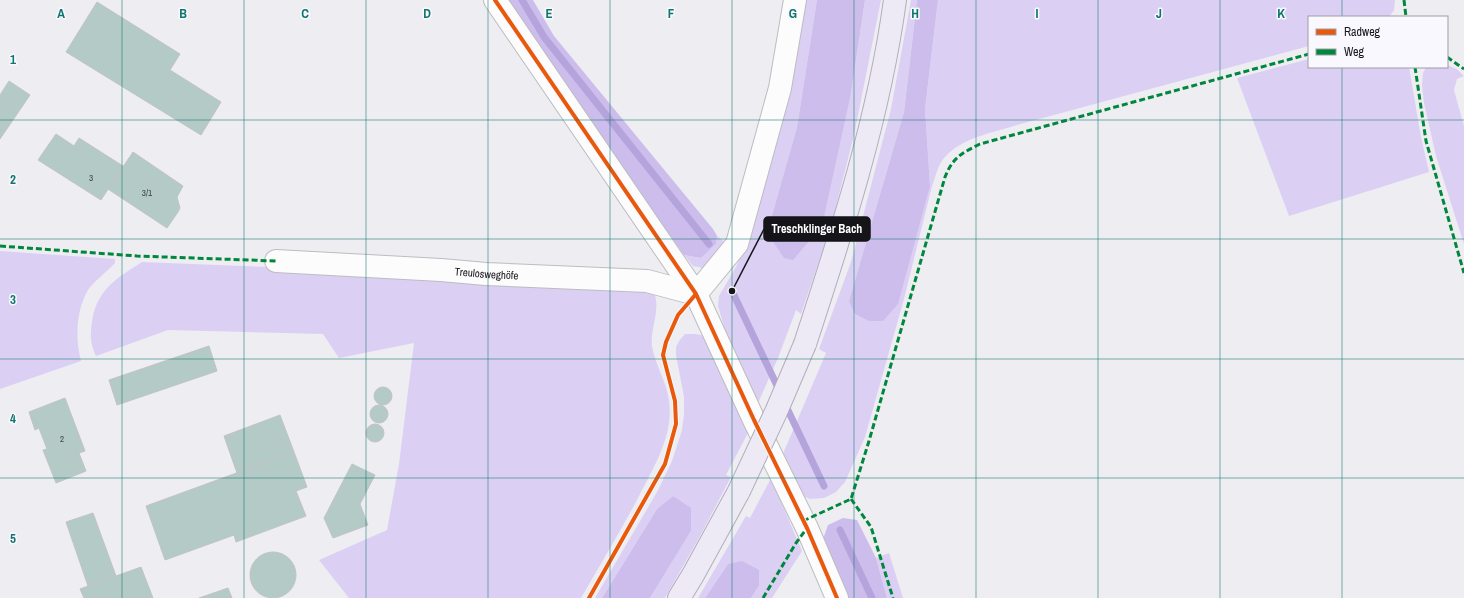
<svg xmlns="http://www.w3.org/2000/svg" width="1464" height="598" viewBox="0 0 1464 598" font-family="'Archivo Narrow',sans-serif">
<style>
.green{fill:#dbd0f4}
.forest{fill:#ccbdec}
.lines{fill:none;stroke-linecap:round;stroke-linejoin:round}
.stream{stroke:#b5a3dc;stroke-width:7}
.building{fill:#b3cac7;stroke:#c2c3c5}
.minor-casing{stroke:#bdbcc0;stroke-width:24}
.major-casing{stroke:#b2acbd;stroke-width:24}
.minor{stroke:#fcfcfd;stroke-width:22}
.major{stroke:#eeeaf5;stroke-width:22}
.major-bridge-casing{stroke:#b2acbd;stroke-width:24;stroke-linecap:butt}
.major-bridge{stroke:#eeeaf5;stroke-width:22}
.quiet{stroke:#00873e;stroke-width:3;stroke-dasharray:6 3;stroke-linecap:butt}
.cycleway-casing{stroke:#faf8ff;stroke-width:6}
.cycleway{stroke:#e8590c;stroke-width:4}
.grid{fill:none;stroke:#0f766e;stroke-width:1;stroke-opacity:0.55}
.labels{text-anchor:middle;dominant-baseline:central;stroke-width:3;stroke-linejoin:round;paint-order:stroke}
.number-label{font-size:9px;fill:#3c4244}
.street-label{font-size:11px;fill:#151418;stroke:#faf8ff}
.grid-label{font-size:13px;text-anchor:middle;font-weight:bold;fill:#0f766e;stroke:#faf8ff;stroke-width:3;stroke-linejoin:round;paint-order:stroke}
.leader{fill:none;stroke:#151418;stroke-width:1.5}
.callout-dot{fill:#151418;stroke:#faf8ff;stroke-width:1.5}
.callout{fill:#151418;stroke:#151418;stroke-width:1.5}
.callout-label{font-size:12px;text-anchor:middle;font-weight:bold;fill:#fff}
</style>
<rect width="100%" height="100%" fill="#eeedf2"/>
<path class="green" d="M 803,0 L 817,0 L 797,127 L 767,233 L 851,93 L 865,0 L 881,0 L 854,135 L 831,226 L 801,314 L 796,310 L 778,358 L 758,403 L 725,330 L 718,306 L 719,296 L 737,265 L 747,239 L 762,196 L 770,165 Z
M 911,0 L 917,0 L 904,112 L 849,301 L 930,186 L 925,109 L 938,0 L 1395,0 L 1394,10 L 1389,17 L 1309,17 L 1309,46 L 1017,125 C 993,133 963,137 945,157 C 938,164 936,176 932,186 L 904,299 L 865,437 L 845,482 L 836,492 L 824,498 L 810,499 L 799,494 L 782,456 L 826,353 L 819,349 L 851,262 L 891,109 Z
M 1309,59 L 1309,67 L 1409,67 L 1421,137 L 1429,172 L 1289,216 L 1237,78 Z
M 1447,65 L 1457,69 L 1464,76 L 1457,79 L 1454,90 L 1464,126 L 1464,244 L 1436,156 L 1424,103 L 1422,85 L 1423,73 L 1426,67 L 1447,67 Z
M 717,236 L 726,243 L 710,263 L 703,268 L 693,266 L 684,255 L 701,258 L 716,244 Z
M 0,251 L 115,259 L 115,263 C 107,272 95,280 88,290 C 76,311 75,338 81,361 L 0,389 Z
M 142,262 L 346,270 L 653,290 C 662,308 650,327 652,346 C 655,365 667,382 669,401 C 674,436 653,468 638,498 C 620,532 600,565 581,598 L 349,598 L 319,560 L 387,530 L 399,464 L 414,343 L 339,358 L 323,334 L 168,330 L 96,356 C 90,343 90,335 92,322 C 96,290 117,278 142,262 Z
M 685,334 L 696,334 L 704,336 L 749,431 L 726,475 L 731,477 L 700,536 L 665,598 L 650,598 L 691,531 L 673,496 L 657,509 L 602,598 L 595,598 L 657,492 L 672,461 L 682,430 L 684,414 L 684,397 L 676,355 L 676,347 L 679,341 Z
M 771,478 L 802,551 L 772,598 L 751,598 L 759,586 L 728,564 L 705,598 L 698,598 L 746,516 L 750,518 Z
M 889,553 L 903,598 L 887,598 L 876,558 Z"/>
<path class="forest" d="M 503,0 L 533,0 L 554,36 L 713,229 L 717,236 L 716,244 L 701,258 L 684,255 Z
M 817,0 L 865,0 L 851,93 L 822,226 L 793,260 L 784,258 L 767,233 L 797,127 Z
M 917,0 L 938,0 L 925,109 L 930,186 L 898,304 L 883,321 L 869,321 L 855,314 L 849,301 L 904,112 Z
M 673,496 L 691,508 L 691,531 L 650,598 L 602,598 L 657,509 Z
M 843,518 L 857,520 L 876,558 L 887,598 L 845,598 L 822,542 L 828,525 Z
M 742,561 L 759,570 L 759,586 L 751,598 L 705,598 L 728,564 Z"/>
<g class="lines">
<path class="stream" d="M 522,0 L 544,37 L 709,244
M 732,291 L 780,392
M 785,404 L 824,486
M 840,530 L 872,598"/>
</g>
<path class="building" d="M 97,2 L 180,54 L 170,70 L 221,102 L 201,135 L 66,52 Z
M 9,81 L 30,95 L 0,139 L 0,95 Z
M 56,134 L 74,146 L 79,138 L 123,166 L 101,200 L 38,160 Z
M 133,152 L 183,186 L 177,197 L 180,208 L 178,212 L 167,228 L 108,189 Z
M 209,346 L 217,371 L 117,405 L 109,380 Z
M374 396a9 9 0 1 1 18 0a9 9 0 1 1-18 0Z
M 65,398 L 85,451 L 79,453 L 86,471 L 56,483 L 43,450 L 47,449 L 39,428 L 35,430 L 29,412 Z
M370 414a9 9 0 1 1 18 0a9 9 0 1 1-18 0Z
M 280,415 L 294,452 L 237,473 L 224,436 Z
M366 433a9 9 0 1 1 18 0a9 9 0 1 1-18 0Z
M 294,452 L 307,487 L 296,491 L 306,516 L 236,542 L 234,535 L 165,560 L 146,506 Z
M 352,464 L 375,475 L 360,504 L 368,525 L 333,538 L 324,518 Z
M 93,513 L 116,576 L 88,586 L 66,522 Z
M250 575a23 23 0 1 1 46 0a23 23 0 1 1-46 0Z
M 141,567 L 153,598 L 84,598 L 80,589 Z
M 228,588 L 232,598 L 199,598 Z"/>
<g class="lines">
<g class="minor-casing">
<g id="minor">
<path d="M 495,0 L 696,294 L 754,420 L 807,528 L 837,598"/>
<path id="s1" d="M 276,261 L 441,270 L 486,274 L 647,281 L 696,294"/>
<path d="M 696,294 L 737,244 L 780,88 L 795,0"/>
</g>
</g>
<g class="major-casing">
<path id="major" d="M 805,344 C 842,231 879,118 895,0
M 679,598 L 693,575 L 739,491"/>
</g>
<use href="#minor" class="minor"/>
<use href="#major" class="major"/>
<g class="major-bridge-casing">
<path id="major-bridge" d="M 739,491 L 776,412 L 805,344"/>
</g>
<use href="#major-bridge" class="major-bridge"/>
<path class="quiet" d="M 1404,0 L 1406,17
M 1447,57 L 1464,69
M 1415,67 L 1426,141 L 1464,273
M 0,246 L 137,256 L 276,261
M 851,499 L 871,527 L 893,598
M 803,521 L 851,499 L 869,441 L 945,177 C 953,157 962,153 980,144 L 1309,54
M 763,598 L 796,543 L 807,528"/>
<g class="cycleway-casing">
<path id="cycleway" d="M 495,0 L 696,294 L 754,420 L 807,528 L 837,598
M 589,598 L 665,464 L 676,424 L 675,401 L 663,355 L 666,342 L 678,315 L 696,294"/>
</g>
<use href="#cycleway" class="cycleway"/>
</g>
<path class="grid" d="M 122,0 L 122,598M 244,0 L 244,598M 366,0 L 366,598M 488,0 L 488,598M 610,0 L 610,598M 732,0 L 732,598M 854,0 L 854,598M 976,0 L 976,598M 1098,0 L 1098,598M 1220,0 L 1220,598M 1342,0 L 1342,17M 1342,67 L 1342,598M 0,120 L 1464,120M 0,239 L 1464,239M 0,359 L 1464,359M 0,478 L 1464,478"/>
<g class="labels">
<g class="number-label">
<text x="91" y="178">3</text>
<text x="147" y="193">3/1</text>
<text x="62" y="439">2</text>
</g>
<g class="street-label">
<text stroke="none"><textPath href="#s1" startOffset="211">Treulosweghöfe</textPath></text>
</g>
</g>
<g class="grid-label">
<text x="61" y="18">A</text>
<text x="183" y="18">B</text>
<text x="305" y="18">C</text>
<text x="427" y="18">D</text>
<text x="549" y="18">E</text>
<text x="671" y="18">F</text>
<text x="793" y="18">G</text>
<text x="915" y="18">H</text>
<text x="1037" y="18">I</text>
<text x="1159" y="18">J</text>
<text x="1281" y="18">K</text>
<text x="13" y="64">1</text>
<text x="13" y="184">2</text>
<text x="13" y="304">3</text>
<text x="13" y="423">4</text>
<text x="13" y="543">5</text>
</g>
<path class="leader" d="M732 291L764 229"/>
<circle class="callout-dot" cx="732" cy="291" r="4"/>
<rect class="callout" x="764" y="217" width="106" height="24" rx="4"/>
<g class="callout-label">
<text x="817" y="233">Treschklinger Bach</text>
</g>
<rect x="1308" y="16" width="140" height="52" fill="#faf8ff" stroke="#9e9da3"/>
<rect x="1316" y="29" width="20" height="6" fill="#e8590c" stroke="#9e9da3"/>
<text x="1344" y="36" font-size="12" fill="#151418">Radweg</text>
<rect x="1316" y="49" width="20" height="6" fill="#00873e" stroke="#9e9da3"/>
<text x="1344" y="56" font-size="12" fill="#151418">Weg</text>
</svg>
